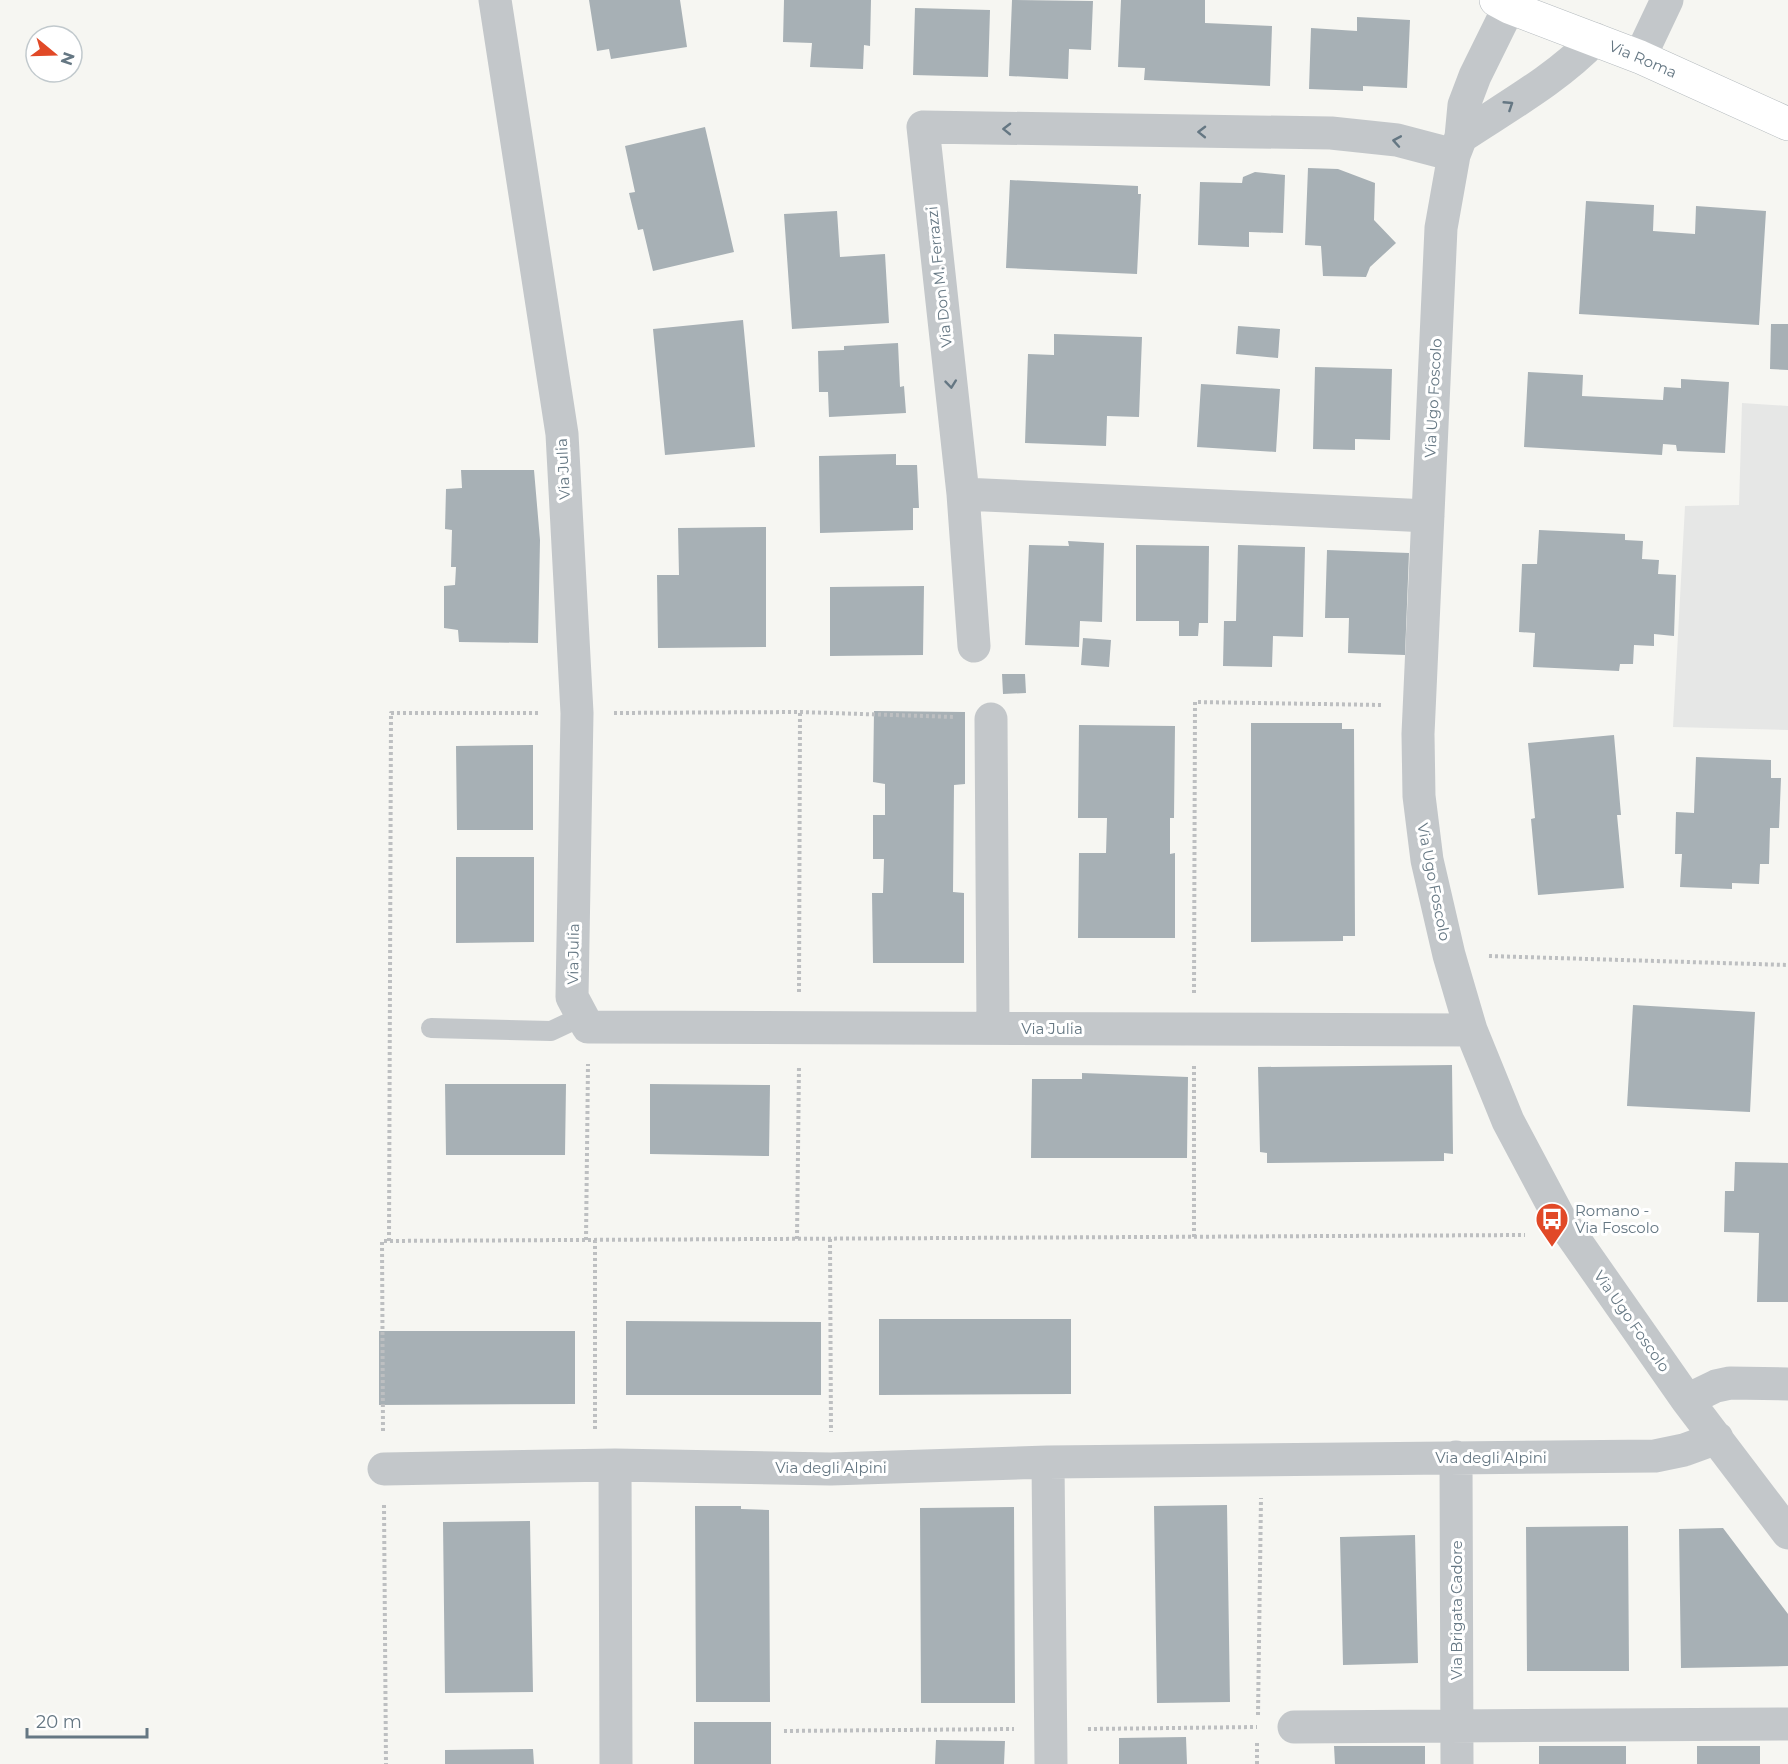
<svg xmlns="http://www.w3.org/2000/svg" width="1788" height="1764" viewBox="0 0 1788 1764" font-family="Montserrat,sans-serif">
<style>
.built{fill:#e6e7e6}
.building{fill:#a7b0b5}
.lines{fill:none;stroke-linecap:round;stroke-linejoin:round}
.secondary-casing{stroke:#b3b9bd;stroke-width:34}
.path{stroke:#bdbfc1;stroke-width:4;stroke-dasharray:3 3;stroke-linecap:butt}
.lane{stroke:#c3c7ca;stroke-width:20}
.street{stroke:#c3c7ca;stroke-width:33}
.secondary{stroke:#fff;stroke-width:33}
.oneway{stroke:#657783}
.labels{text-anchor:middle;dominant-baseline:central;stroke-width:6;stroke-linejoin:round;paint-order:stroke}
.street-label{font-size:15px;fill:#657783;stroke:#fff}
.poi-label{font-size:15px;fill:#657783;stroke:#fff;text-anchor:start}
</style>
<rect width="100%" height="100%" fill="#f6f6f2"/>
<path class="built" d="M 1742,403 L 1788,406 L 1788,730 L 1673,727 L 1685,506 L 1739,505 Z"/>
<path class="building" d="M 589,0 L 680,0 L 687,47 L 611,59 L 609,49 L 597,51 Z
M 784,0 L 871,0 L 870,46 L 864,45 L 863,69 L 810,67 L 812,43 L 783,42 Z
M 1012,0 L 1093,1 L 1091,50 L 1069,49 L 1068,79 L 1009,76 Z
M 1121,0 L 1205,0 L 1205,23 L 1272,26 L 1270,86 L 1144,80 L 1145,68 L 1118,67 Z
M 915,8 L 990,10 L 988,77 L 913,75 Z
M 1357,17 L 1410,20 L 1407,88 L 1363,86 L 1363,91 L 1309,89 L 1311,28 L 1357,31 Z
M 705,127 L 734,252 L 653,271 L 643,229 L 638,230 L 629,193 L 635,192 L 625,146 Z
M 1308,168 L 1338,169 L 1375,183 L 1374,220 L 1396,243 L 1370,267 L 1366,277 L 1323,276 L 1321,246 L 1305,245 Z
M 1255,172 L 1285,175 L 1283,233 L 1249,232 L 1249,247 L 1198,245 L 1200,182 L 1242,183 L 1243,177 Z
M 1010,180 L 1138,186 L 1138,194 L 1141,194 L 1137,274 L 1006,268 Z
M 1586,201 L 1654,205 L 1653,231 L 1695,234 L 1696,206 L 1766,211 L 1759,325 L 1579,314 Z
M 837,211 L 840,257 L 885,254 L 889,323 L 792,329 L 784,214 Z
M 743,320 L 755,447 L 665,455 L 653,329 Z
M 1771,324 L 1788,324 L 1788,370 L 1770,369 Z
M 1238,326 L 1280,329 L 1278,358 L 1236,354 Z
M 1054,334 L 1142,337 L 1139,417 L 1107,416 L 1106,446 L 1025,443 L 1028,354 L 1054,355 Z
M 898,343 L 900,387 L 904,386 L 906,413 L 829,417 L 828,392 L 819,392 L 818,351 L 844,350 L 844,346 Z
M 1315,367 L 1392,369 L 1390,440 L 1355,439 L 1355,450 L 1313,449 Z
M 1528,372 L 1583,375 L 1582,396 L 1663,400 L 1664,387 L 1681,388 L 1681,379 L 1729,382 L 1725,453 L 1677,451 L 1676,445 L 1663,444 L 1662,455 L 1524,447 Z
M 1201,384 L 1280,389 L 1276,452 L 1197,447 Z
M 896,454 L 896,465 L 917,465 L 919,508 L 913,508 L 913,530 L 820,533 L 819,456 Z
M 461,470 L 534,470 L 540,540 L 538,643 L 459,642 L 458,630 L 444,628 L 444,586 L 455,585 L 456,567 L 451,567 L 452,530 L 445,529 L 446,489 L 462,488 Z
M 766,527 L 766,647 L 658,648 L 657,575 L 679,575 L 678,528 Z
M 1539,530 L 1625,534 L 1625,540 L 1643,541 L 1642,559 L 1659,560 L 1658,574 L 1676,575 L 1674,636 L 1654,634 L 1654,646 L 1634,645 L 1633,664 L 1620,664 L 1619,671 L 1533,667 L 1535,633 L 1519,632 L 1522,564 L 1537,564 Z
M 1068,541 L 1104,543 L 1102,622 L 1080,621 L 1079,647 L 1025,645 L 1029,545 L 1069,546 Z
M 1136,545 L 1209,546 L 1208,623 L 1199,623 L 1198,636 L 1179,636 L 1179,621 L 1136,621 Z
M 1238,545 L 1305,547 L 1303,637 L 1273,636 L 1272,667 L 1223,666 L 1224,621 L 1236,621 Z
M 1327,550 L 1409,553 L 1405,655 L 1348,653 L 1349,618 L 1325,618 Z
M 924,586 L 923,655 L 830,656 L 830,587 Z
M 1083,638 L 1111,640 L 1109,667 L 1081,665 Z
M 1002,674 L 1025,674 L 1026,693 L 1003,694 Z
M 874,711 L 965,712 L 965,784 L 954,785 L 953,892 L 964,893 L 964,963 L 873,963 L 872,893 L 883,893 L 884,859 L 873,859 L 873,815 L 885,815 L 885,784 L 873,782 Z
M 1251,723 L 1342,723 L 1342,729 L 1354,729 L 1355,936 L 1343,936 L 1343,941 L 1251,942 Z
M 1079,725 L 1175,726 L 1174,818 L 1170,818 L 1170,854 L 1175,853 L 1175,938 L 1078,938 L 1079,853 L 1106,853 L 1107,818 L 1078,818 Z
M 1614,735 L 1621,815 L 1617,815 L 1624,888 L 1538,895 L 1531,819 L 1535,818 L 1528,743 Z
M 533,745 L 533,830 L 457,830 L 456,746 Z
M 1696,757 L 1771,760 L 1771,778 L 1781,778 L 1779,828 L 1770,828 L 1769,864 L 1760,864 L 1759,884 L 1732,883 L 1732,889 L 1680,887 L 1682,854 L 1675,854 L 1676,812 L 1694,813 Z
M 456,857 L 534,857 L 534,942 L 456,943 Z
M 1633,1005 L 1755,1012 L 1750,1112 L 1627,1106 Z
M 1452,1065 L 1453,1154 L 1444,1153 L 1444,1161 L 1267,1163 L 1267,1153 L 1260,1152 L 1258,1067 Z
M 1082,1073 L 1188,1077 L 1187,1158 L 1031,1158 L 1032,1079 L 1082,1079 Z
M 445,1084 L 566,1084 L 565,1155 L 446,1155 Z
M 650,1084 L 770,1085 L 769,1156 L 650,1154 Z
M 1735,1162 L 1788,1163 L 1788,1302 L 1757,1302 L 1759,1233 L 1724,1232 L 1725,1191 L 1734,1191 Z
M 879,1319 L 1071,1319 L 1071,1394 L 879,1395 Z
M 626,1321 L 821,1322 L 821,1395 L 626,1395 Z
M 379,1331 L 575,1331 L 575,1404 L 379,1405 Z
M 1227,1505 L 1230,1702 L 1157,1703 L 1154,1506 Z
M 695,1506 L 741,1506 L 741,1509 L 769,1510 L 770,1702 L 696,1702 Z
M 1014,1507 L 1015,1703 L 921,1703 L 920,1508 Z
M 530,1521 L 533,1692 L 445,1693 L 443,1522 Z
M 1628,1526 L 1629,1671 L 1527,1671 L 1526,1527 Z
M 1723,1528 L 1788,1614 L 1788,1666 L 1681,1668 L 1679,1529 Z
M 1415,1535 L 1418,1663 L 1343,1665 L 1340,1537 Z
M 694,1722 L 771,1722 L 771,1764 L 694,1764 Z
M 1186,1737 L 1187,1764 L 1119,1764 L 1119,1738 Z
M 936,1740 L 1005,1741 L 1004,1764 L 935,1764 Z
M 1334,1746 L 1425,1746 L 1425,1764 L 1335,1764 Z
M 1539,1746 L 1626,1746 L 1626,1764 L 1539,1764 Z
M 1697,1746 L 1760,1746 L 1760,1764 L 1697,1764 Z
M 533,1749 L 534,1764 L 445,1764 L 445,1750 Z"/>
<g class="lines">
<g class="secondary-casing">
<path id="secondary" d="M 1496,0 L 1509,7 L 1640,57 L 1788,124"/>
</g>
<path class="path" d="M 614,713 L 800,712 L 955,717
M 1489,956 L 1788,965
M 799,992 L 800,712
M 1194,993 L 1195,702 L 1382,705
M 1194,1066 L 1194,1237
M 797,1239 L 799,1066
M 830,1239 L 831,1432
M 586,1240 L 588,1064
M 595,1240 L 595,1429
M 389,1241 L 391,713 L 541,713
M 383,1431 L 382,1241 L 1525,1235
M 384,1505 L 386,1764
M 1258,1715 L 1261,1498
M 1088,1729 L 1257,1727
M 784,1731 L 1014,1729
M 1257,1764 L 1257,1741"/>
<path class="lane" d="M 431,1028 L 551,1031 L 583,1016"/>
<path class="street" d="M 495,0 L 562,434 L 577,713 L 572,997 L 588,1027 L 1471,1030
M 1509,7 L 1475,76 L 1464,105 L 1461,137 L 1454,155 L 1441,228 L 1418,734 L 1419,796 L 1427,860 L 1449,955 L 1471,1030 L 1508,1121 L 1559,1217 L 1687,1400 L 1788,1533
M 1640,57 L 1667,0
M 1461,137 C 1506,107 1557,79 1595,39
M 963,494 L 974,646
M 1428,516 L 963,494 L 923,127 L 1331,133 L 1397,140 L 1454,155
M 991,719 L 993,1028
M 1687,1400 L 1716,1386 L 1730,1383 L 1788,1384
M 1456,1457 L 1457,1764
M 1048,1462 L 1051,1764
M 615,1465 L 616,1764
M 384,1469 L 615,1465 L 831,1469 L 1048,1462 L 1655,1456 L 1684,1450 L 1717,1438
M 1294,1727 L 1788,1724"/>
<use href="#secondary" class="secondary"/>
</g>
<defs><path id="oneway-chevron" d="M-2-3.5L2.5 0L-2 3.5" fill="none" stroke-width="1.6" stroke-linecap="round" stroke-linejoin="round" transform="scale(1.5)"/></defs>
<g class="oneway">
<use href="#oneway-chevron" transform="translate(1509 105) rotate(-33)"/>
<use href="#oneway-chevron" transform="translate(1007 129) rotate(-179)"/>
<use href="#oneway-chevron" transform="translate(1202 132) rotate(-179)"/>
<use href="#oneway-chevron" transform="translate(1397 141) rotate(-170)"/>
<use href="#oneway-chevron" transform="translate(951 384) rotate(84)"/>
</g>
<defs>
<g id="bus-pin" transform="scale(1.725)"><path d="M0 17L-7.5 6A9.5 9.5 0 1 1 7.5 6Z" fill="#e14927" stroke="#fff"/><path d="M-5-6H5V4H4V6H2V4H-2V6H-4V4H-5ZM-3.5-4V0h7V-4ZM-3.5 1.2v1.5H-2V1.2ZM2 1.2v1.5H3.5V1.2Z" fill="#fff"/></g>
</defs>
<g fill-rule="evenodd">
<use href="#bus-pin" x="1552" y="1219"/>
</g>
<g class="labels">
<g class="street-label">
<text transform="translate(1643 59) rotate(23)">Via Roma</text>
<text transform="translate(939 277) rotate(-96)">Via Don M. Ferrazzi</text>
<text transform="translate(1433 398) rotate(-87)">Via Ugo Foscolo</text>
<text transform="translate(563 469) rotate(-93)">Via Julia</text>
<text transform="translate(1434 882) rotate(79)">Via Ugo Foscolo</text>
<text transform="translate(573 954) rotate(-89)">Via Julia</text>
<text x="1052" y="1028">Via Julia</text>
<text transform="translate(1632 1321) rotate(55)">Via Ugo Foscolo</text>
<text x="1491" y="1457">Via degli Alpini</text>
<text x="831" y="1467">Via degli Alpini</text>
<text transform="translate(1456 1610) rotate(-90)">Via Brigata Cadore</text>
</g>
<g class="poi-label">
<text x="1575" y="1210">Romano -<tspan x="1575" dy="17">Via Foscolo</tspan></text>
</g>
</g>
<g transform="translate(54 54) rotate(109)"><circle r="28" fill="#ffffff" stroke="#c1c9cd" stroke-width="1.5"/>
<path d="M0-4.5L10 22L0 15L-10 22Z" fill="#e14927"/>
<text y="-9" font-size="16" font-weight="bold" text-anchor="middle" fill="#657783">N</text>
</g>
<path d="M27 1728v9h120v-9" fill="none" stroke="#657783" stroke-width="3"/>
<text x="36" y="1728" font-size="18" fill="#657783" stroke="#ffffff" stroke-width="4.5" paint-order="stroke">20 m</text>
</svg>
